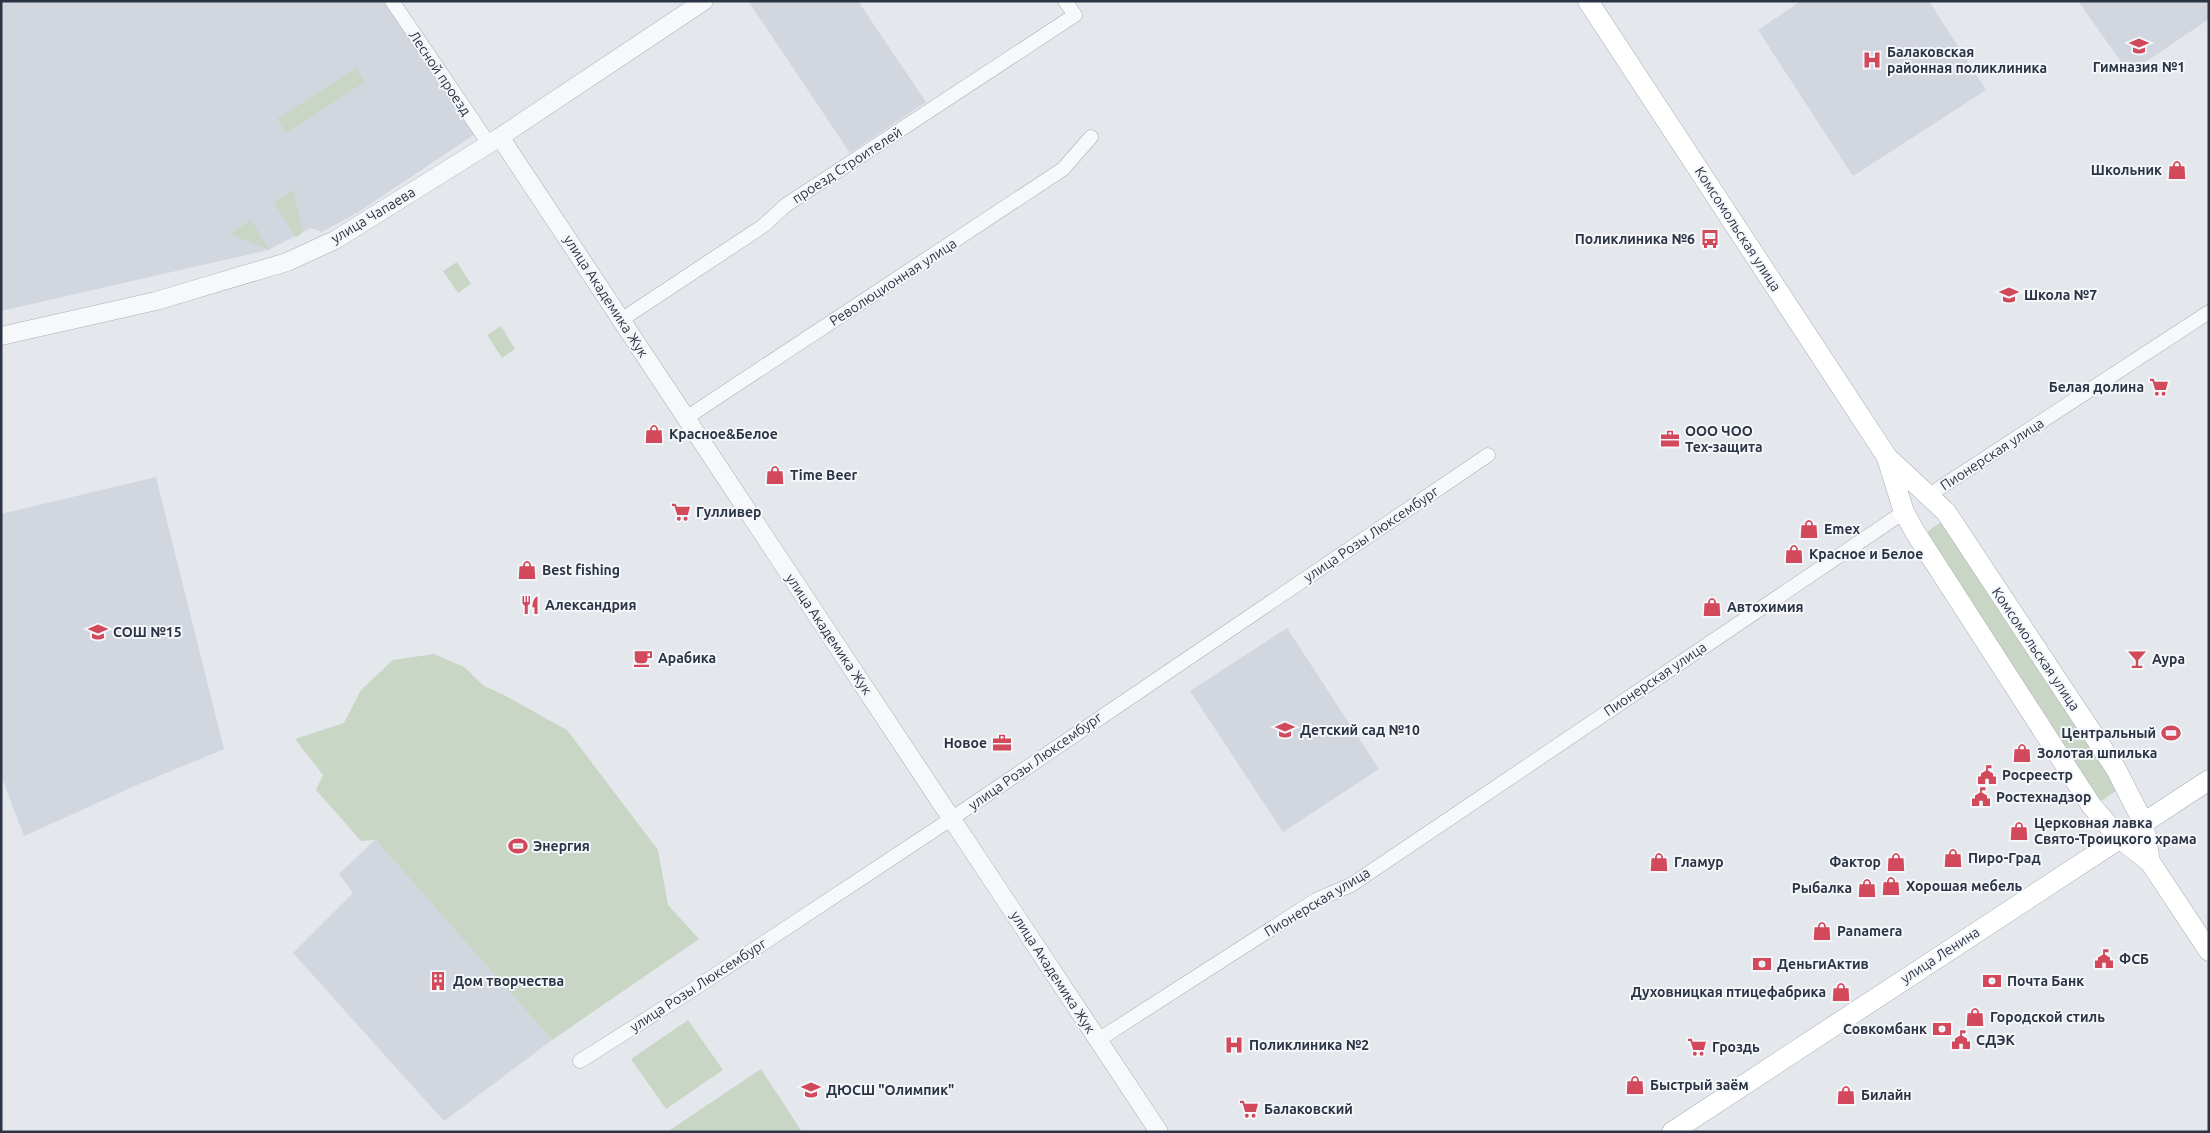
<svg xmlns="http://www.w3.org/2000/svg" width="2210" height="1133" viewBox="0 0 2210 1133" font-family="Ubuntu,sans-serif">
<style>
.built{fill:#d2d6de}
.green{fill:#c9d6c5}
.lines{fill:none;stroke-linecap:round;stroke-linejoin:round}
.minor-casing{stroke:#a9aeb7;stroke-width:15}
.tertiary-casing{stroke:#a9aeb7;stroke-width:19}
.secondary-casing{stroke:#a9aeb7;stroke-width:21}
.minor{stroke:#f7f8fa;stroke-width:14}
.tertiary{stroke:#f7f8fa;stroke-width:18}
.secondary{stroke:#fff;stroke-width:20}
.labels{text-anchor:middle;dominant-baseline:central;stroke-width:4;stroke-linejoin:round;paint-order:stroke}
.poi-label{font-size:14px;font-weight:bold;fill:#2b3445;stroke:#f4f6f9;text-anchor:start}
.street-label{font-size:14px;fill:#2b3445;stroke:#f4f6f9}
</style>
<rect width="100%" height="100%" fill="#e4e7ec"/>
<path class="built" d="M 1,1 L 383,1 L 475,134 L 360,211 L 322,232 L 311,228 L 268,250 L 1,311 Z
M 748,1 L 858,1 L 926,102 L 850,153 Z
M 1801,1 L 1929,1 L 1986,90 L 1853,176 L 1758,30 Z
M 2078,1 L 2209,1 L 2209,19 L 2129,73 Z
M 156,477 L 224,749 L 135,786 L 24,836 L 1,776 L 1,514 Z
M 1287,628 L 1379,769 L 1283,832 L 1190,691 Z
M 376,839 L 552,1040 L 444,1121 L 293,953 L 353,893 L 339,874 Z"/>
<path class="green" d="M 356,68 L 365,82 L 286,133 L 277,119 Z
M 293,190 L 303,232 L 296,237 L 274,203 Z
M 251,220 L 270,250 L 230,234 Z
M 457,262 L 471,284 L 458,293 L 443,271 Z
M 501,326 L 515,349 L 502,358 L 487,335 Z
M 1941,522 L 2118,785 L 2117,790 L 2103,800 L 2097,799 L 1928,536 L 1928,531 Z
M 434,654 L 464,667 L 484,686 L 504,695 L 567,730 L 658,850 L 668,905 L 699,939 L 552,1040 L 376,840 L 361,841 L 316,790 L 323,775 L 295,739 L 344,723 L 361,690 L 393,660 Z
M 688,1020 L 723,1070 L 666,1109 L 631,1059 Z
M 761,1069 L 802,1132 L 667,1132 Z"/>
<g class="lines">
<g class="minor-casing">
<path id="minor" d="M 392,1 L 489,144
M 621,320 L 763,226 L 786,205 L 1075,15 L 1065,1
M 686,418 L 1063,169 L 1091,137
M 1929,495 L 2209,312
M 1098,1040 L 1316,900 L 1351,885 L 1904,512
M 580,1061 L 697,987 L 951,819 L 1488,455"/>
</g>
<g class="tertiary-casing">
<path id="tertiary" d="M 500,137 L 1159,1132
M 1,336 L 156,301 L 287,262 L 335,240 L 500,137 L 704,1"/>
</g>
<g class="secondary-casing">
<path id="secondary" d="M 1588,1 L 1887,457 L 1946,512 L 2116,769 L 2143,822 L 2150,862
M 1887,458 L 1904,512 L 1915,532 L 2091,805 L 2119,838 L 2150,862 L 2209,951
M 1672,1132 L 2209,780"/>
</g>
<use href="#minor" class="minor"/>
<use href="#tertiary" class="tertiary"/>
<use href="#secondary" class="secondary"/>
</g>
<defs>
<g id="school-bare" transform="scale(1.5)"><path d="M0-5L7-2L0 1L-7-2ZM-4 1L0 2.5L4 1V4Q0 6-4 4Z" fill="#d1495b" stroke="#f4f6f9" stroke-width="2.5" paint-order="stroke"/></g>
<g id="hospital-bare" transform="scale(1.5)"><path d="M-5-5h3v3.5h4V-5h3V5h-3V1.5h-4V5h-3Z" fill="#d1495b" stroke="#f4f6f9" stroke-width="2.5" paint-order="stroke"/></g>
<g id="shop-bare" transform="scale(1.5)"><path d="M-5-2.5h2.3a2.7 3.5 0 0 1 5.4 0H5L5.5 6h-11ZM-1.5-2.5h3a1.5 2.3 0 0 0-3 0Z" fill="#d1495b" stroke="#f4f6f9" stroke-width="2.5" paint-order="stroke"/></g>
<g id="bus-bare" transform="scale(1.5)"><path d="M-5-6H5V4H4V6H2V4H-2V6H-4V4H-5ZM-3.5-4V0h7V-4ZM-3.5 1.2v1.5H-2V1.2ZM2 1.2v1.5H3.5V1.2Z" fill="#d1495b" stroke="#f4f6f9" stroke-width="2.5" paint-order="stroke"/></g>
<g id="supermarket-bare" transform="scale(1.5)"><path d="M-6-5.5h2.5l.6 2H6L4.5 2H-2.5L-4.4-4H-6ZM-1.5 3.2a1.3 1.3 0 1 0 .1 0ZM3 3.2a1.3 1.3 0 1 0 .1 0Z" fill="#d1495b" stroke="#f4f6f9" stroke-width="2.5" paint-order="stroke"/></g>
<g id="office-bare" transform="scale(1.5)"><path d="M-6-3h4V-5.5h4V-3h4V5H-6ZM-1-4.5V-3h2v-1.5ZM-6 0V1H6V0Z" fill="#d1495b" stroke="#f4f6f9" stroke-width="2.5" paint-order="stroke"/></g>
<g id="restaurant-bare" transform="scale(1.5)"><path d="M-5-6h1v4h1v-4h1v4h1v-4h1v5L-1.5 .5V6h-2V.5L-5-1ZM5-6V6H3V1.5H1.5Q1.5-4 5-6Z" fill="#d1495b" stroke="#f4f6f9" stroke-width="2.5" paint-order="stroke"/></g>
<g id="cafe-bare" transform="scale(1.5)"><path d="M-5.5-4.5H6V0H3Q3 3.5 0 3.5H-2.5Q-5.5 3.5-5.5 0ZM3-3.2v2h1.7v-2ZM-6 4.5H4V6H-6Z" fill="#d1495b" stroke="#f4f6f9" stroke-width="2.5" paint-order="stroke"/></g>
<g id="bar-bare" transform="scale(1.5)"><path d="M-6-5H6L.8 .8V4.5H3.5V6h-7V4.5H-.8V.8Z" fill="#d1495b" stroke="#f4f6f9" stroke-width="2.5" paint-order="stroke"/></g>
<g id="stadium-bare" transform="scale(1.5)"><path d="M0-5a6.5 5 0 1 0 0 10a6.5 5 0 1 0 0-10ZM-3.5-1.8h7v3.6h-7Z" fill="#d1495b" stroke="#f4f6f9" stroke-width="2.5" paint-order="stroke"/></g>
<g id="civic-bare" transform="scale(1.5)"><path d="M-.6-6.5H3V-4.5H.6V-3L4-1V1h2V6H-6V1h2V-1L-.6-3ZM-1.2 2.5V6h2.4V2.5Z" fill="#d1495b" stroke="#f4f6f9" stroke-width="2.5" paint-order="stroke"/></g>
<g id="bank-bare" transform="scale(1.5)"><path d="M-6-4H6V4H-6ZM0-2.3a2.3 2.3 0 1 0 0 4.6a2.3 2.3 0 1 0 0-4.6Z" fill="#d1495b" stroke="#f4f6f9" stroke-width="2.5" paint-order="stroke"/></g>
<g id="building-bare" transform="scale(1.5)"><path d="M-4-6H4V6H1V3H-1V6H-4ZM-2.5-4.3h1.7v1.8h-1.7ZM.8-4.3h1.7v1.8H.8ZM-2.5-1h1.7V.8h-1.7ZM.8-1h1.7V.8H.8Z" fill="#d1495b" stroke="#f4f6f9" stroke-width="2.5" paint-order="stroke"/></g>
</defs>
<g fill-rule="evenodd">
<use href="#school-bare" x="2139" y="46"/>
<use href="#hospital-bare" x="1872" y="60"/>
<use href="#shop-bare" x="2177" y="170"/>
<use href="#bus-bare" x="1710" y="239"/>
<use href="#school-bare" x="2009" y="295"/>
<use href="#supermarket-bare" x="2159" y="387"/>
<use href="#shop-bare" x="654" y="434"/>
<use href="#office-bare" x="1670" y="439"/>
<use href="#shop-bare" x="775" y="475"/>
<use href="#supermarket-bare" x="681" y="512"/>
<use href="#shop-bare" x="1809" y="529"/>
<use href="#shop-bare" x="1794" y="554"/>
<use href="#shop-bare" x="527" y="570"/>
<use href="#restaurant-bare" x="530" y="605"/>
<use href="#shop-bare" x="1712" y="607"/>
<use href="#school-bare" x="98" y="632"/>
<use href="#cafe-bare" x="643" y="658"/>
<use href="#bar-bare" x="2137" y="659"/>
<use href="#school-bare" x="1285" y="730"/>
<use href="#stadium-bare" x="2171" y="733"/>
<use href="#office-bare" x="1002" y="743"/>
<use href="#shop-bare" x="2022" y="753"/>
<use href="#civic-bare" x="1987" y="775"/>
<use href="#civic-bare" x="1981" y="797"/>
<use href="#shop-bare" x="2019" y="831"/>
<use href="#stadium-bare" x="518" y="846"/>
<use href="#shop-bare" x="1953" y="858"/>
<use href="#shop-bare" x="1659" y="862"/>
<use href="#shop-bare" x="1896" y="862"/>
<use href="#shop-bare" x="1891" y="886"/>
<use href="#shop-bare" x="1867" y="888"/>
<use href="#shop-bare" x="1822" y="931"/>
<use href="#civic-bare" x="2104" y="959"/>
<use href="#bank-bare" x="1762" y="964"/>
<use href="#building-bare" x="438" y="981"/>
<use href="#bank-bare" x="1992" y="981"/>
<use href="#shop-bare" x="1841" y="992"/>
<use href="#shop-bare" x="1975" y="1017"/>
<use href="#bank-bare" x="1942" y="1029"/>
<use href="#civic-bare" x="1961" y="1040"/>
<use href="#hospital-bare" x="1234" y="1045"/>
<use href="#supermarket-bare" x="1697" y="1047"/>
<use href="#shop-bare" x="1635" y="1085"/>
<use href="#school-bare" x="811" y="1090"/>
<use href="#shop-bare" x="1846" y="1095"/>
<use href="#supermarket-bare" x="1249" y="1109"/>
</g>
<g class="labels">
<g class="poi-label">
<text x="1887" y="52">Балаковская<tspan x="1887" dy="16">районная поликлиника</tspan></text>
<text x="2139" y="67" text-anchor="middle">Гимназия №1</text>
<text x="2162" y="170" text-anchor="end">Школьник</text>
<text x="1695" y="239" text-anchor="end">Поликлиника №6</text>
<text x="2024" y="295">Школа №7</text>
<text x="2144" y="387" text-anchor="end">Белая долина</text>
<text x="1685" y="431">ООО ЧОО<tspan x="1685" dy="16">Тех-защита</tspan></text>
<text x="669" y="434">Красное&amp;Белое</text>
<text x="790" y="475">Time Beer</text>
<text x="696" y="512">Гулливер</text>
<text x="1824" y="529">Emex</text>
<text x="1809" y="554">Красное и Белое</text>
<text x="542" y="570">Best fishing</text>
<text x="545" y="605">Александрия</text>
<text x="1727" y="607">Автохимия</text>
<text x="113" y="632">СОШ №15</text>
<text x="658" y="658">Арабика</text>
<text x="2152" y="659">Аура</text>
<text x="1300" y="730">Детский сад №10</text>
<text x="2156" y="733" text-anchor="end">Центральный</text>
<text x="987" y="743" text-anchor="end">Новое</text>
<text x="2037" y="753">Золотая шпилька</text>
<text x="2002" y="775">Росреестр</text>
<text x="1996" y="797">Ростехнадзор</text>
<text x="2034" y="823">Церковная лавка<tspan x="2034" dy="16">Свято-Троицкого храма</tspan></text>
<text x="533" y="846">Энергия</text>
<text x="1968" y="858">Пиро-Град</text>
<text x="1674" y="862">Гламур</text>
<text x="1881" y="862" text-anchor="end">Фактор</text>
<text x="1906" y="886">Хорошая мебель</text>
<text x="1852" y="888" text-anchor="end">Рыбалка</text>
<text x="1837" y="931">Panamera</text>
<text x="2119" y="959">ФСБ</text>
<text x="1777" y="964">ДеньгиАктив</text>
<text x="453" y="981">Дом творчества</text>
<text x="2007" y="981">Почта Банк</text>
<text x="1826" y="992" text-anchor="end">Духовницкая птицефабрика</text>
<text x="1990" y="1017">Городской стиль</text>
<text x="1927" y="1029" text-anchor="end">Совкомбанк</text>
<text x="1976" y="1040">СДЭК</text>
<text x="1249" y="1045">Поликлиника №2</text>
<text x="1712" y="1047">Гроздь</text>
<text x="1650" y="1085">Быстрый заём</text>
<text x="826" y="1090">ДЮСШ "Олимпик"</text>
<text x="1861" y="1095">Билайн</text>
<text x="1264" y="1109">Балаковский</text>
</g>
<g class="street-label">
<text transform="translate(440 73) rotate(56)">Лесной проезд</text>
<text transform="translate(847 165) rotate(-33)">проезд Строителей</text>
<text transform="translate(373 215) rotate(-31)">улица Чапаева</text>
<text transform="translate(1738 229) rotate(57)">Комсомольская улица</text>
<text transform="translate(893 282) rotate(-33)">Революционная улица</text>
<text transform="translate(606 296) rotate(57)">улица Академика Жук</text>
<text transform="translate(1992 454) rotate(-33)">Пионерская улица</text>
<text transform="translate(1371 534) rotate(-34)">улица Розы Люксембург</text>
<text transform="translate(829 634) rotate(56)">улица Академика Жук</text>
<text transform="translate(2036 649) rotate(56)">Комсомольская улица</text>
<text transform="translate(1655 679) rotate(-34)">Пионерская улица</text>
<text transform="translate(1035 761) rotate(-35)">улица Розы Люксембург</text>
<text transform="translate(1317 902) rotate(-31)">Пионерская улица</text>
<text transform="translate(1940 955) rotate(-33)">улица Ленина</text>
<text transform="translate(1053 972) rotate(57)">улица Академика Жук</text>
<text transform="translate(698 985) rotate(-33)">улица Розы Люксембург</text>
</g>
</g>
<rect width="2210" height="1133" fill="none" stroke="#2b3445" stroke-width="5"/>
</svg>
